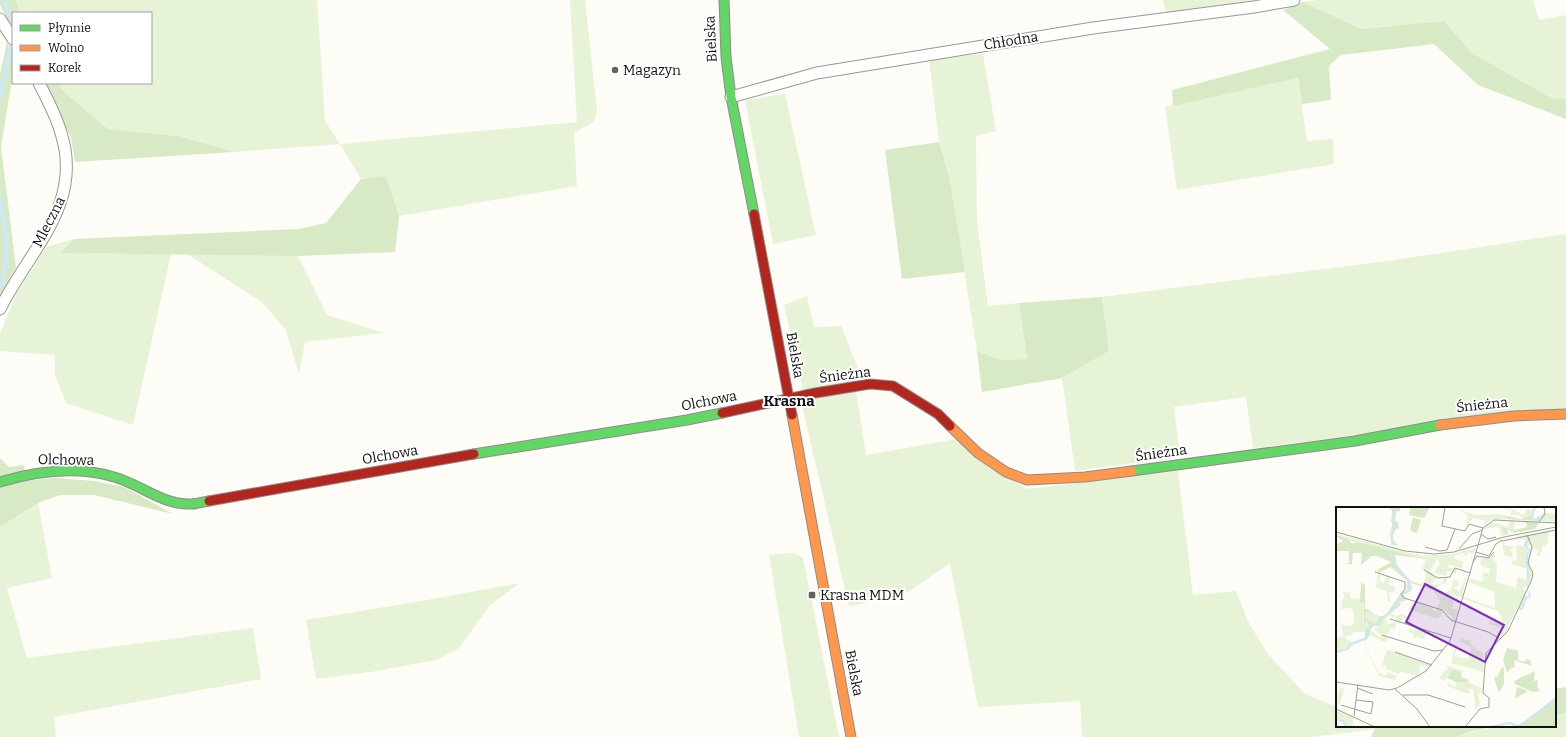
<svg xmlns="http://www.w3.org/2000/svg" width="1566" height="737" viewBox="0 0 1566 737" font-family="Bitter,serif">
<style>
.green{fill:#e7f3d7}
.forest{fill:#d8eac5}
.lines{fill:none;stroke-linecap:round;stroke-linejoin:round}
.stream{stroke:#cde8f7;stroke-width:4}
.street-casing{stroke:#979795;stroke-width:13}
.fast-casing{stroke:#8e8d8b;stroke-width:11}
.slow-casing{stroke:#8e8d8b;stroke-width:11}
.jam-casing{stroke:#8e8d8b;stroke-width:11}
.street{stroke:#fffffe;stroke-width:11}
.fast{stroke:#63d668;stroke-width:9}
.slow{stroke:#ff974d;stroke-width:9}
.jam{stroke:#b3261e;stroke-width:9}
.poi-dot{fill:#646362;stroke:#fff;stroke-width:1.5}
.labels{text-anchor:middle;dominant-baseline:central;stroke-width:4;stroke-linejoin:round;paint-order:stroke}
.street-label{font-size:14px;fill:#111;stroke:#fff}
.poi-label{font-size:14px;fill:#111;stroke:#fff;text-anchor:start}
.neighbourhood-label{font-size:15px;font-weight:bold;fill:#111;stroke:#fff}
.inset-river{fill:none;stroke:#cde8f7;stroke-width:2}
.inset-road{fill:none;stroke:#9f9e9b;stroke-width:1}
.view{fill:#7b2cbf;fill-opacity:0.15;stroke:#7b2cbf;stroke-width:2}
.inset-edge{fill:none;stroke:#111;stroke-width:2}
</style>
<rect width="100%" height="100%" fill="#fdfcf7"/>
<path class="green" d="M 16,0 L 317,0 L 325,121 L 340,144 L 577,122 L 570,0 L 585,0 L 597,110 L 594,122 L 574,133 L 577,186 L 399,216 L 386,176 L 361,179 L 340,144 L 235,152 L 178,136 L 108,129 L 61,89 L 58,83 L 151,83 L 151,13 L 20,13 Z
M 1163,0 L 1255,0 L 1166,13 Z
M 1315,0 L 1533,0 L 1539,20 L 1566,15 L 1566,99 L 1553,99 L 1472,53 L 1444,21 L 1361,29 L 1303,2 Z
M 983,54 L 996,131 L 976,136 L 977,221 L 988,306 L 1019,303 L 1027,359 L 1001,360 L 977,351 L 949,176 L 939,142 L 929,59 Z
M 1298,78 L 1307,141 L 1333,139 L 1334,164 L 1177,190 L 1165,107 Z
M 785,94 L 816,235 L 773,244 L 745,100 Z
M 1566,234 L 1566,409 L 1253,448 L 1246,397 L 1174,407 L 1180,457 L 1075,471 L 1062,378 L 1109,351 L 1102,297 L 1388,261 Z
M 74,239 L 61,253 L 171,254 L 133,425 L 66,403 L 55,375 L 55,355 L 0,351 L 0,334 L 17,293 L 46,247 Z
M 187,254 L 298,256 L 327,315 L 384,333 L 305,342 L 299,375 L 286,330 L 262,302 Z
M 807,296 L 814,327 L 841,326 L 862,378 L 803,390 L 784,305 Z
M 856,391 L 866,455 L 957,439 L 989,468 L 1028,489 L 1178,471 L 1193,595 L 1236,591 L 1248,621 L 1267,653 L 1305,694 L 1337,707 L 1337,726 L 1376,726 L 1375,729 L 1312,737 L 1082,737 L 1080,701 L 978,707 L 950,563 L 910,591 L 849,607 L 801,401 Z
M 38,503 L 52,578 L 7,588 L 27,658 L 253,628 L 261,679 L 54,717 L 56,737 L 0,737 L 0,527 Z
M 794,553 L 803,558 L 839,737 L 799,737 L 769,555 Z
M 520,583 L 490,605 L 459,648 L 436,660 L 377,671 L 316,679 L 306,620 L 427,600 Z
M 1566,713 L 1566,737 L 1457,737 C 1490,724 1521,726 1555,726 L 1555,716 Z"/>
<path class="forest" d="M 0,0 L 16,0 L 20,13 L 13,13 L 13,31 L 0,5 Z
M 1303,2 L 1361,29 L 1444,21 L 1472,53 L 1553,99 L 1566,99 L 1566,119 L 1478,85 L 1434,44 L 1341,55 L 1329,66 L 1331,100 L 1302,104 L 1298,78 L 1173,106 L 1172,90 L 1330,49 L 1283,10 Z
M 7,42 L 13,52 L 13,73 L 1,147 L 16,267 L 0,298 L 0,74 Z
M 44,83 L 58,83 L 61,89 L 108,129 L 178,136 L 235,152 L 75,162 L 71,138 Z
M 939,142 L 949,176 L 965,272 L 902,279 L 885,150 Z
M 386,176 L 399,216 L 395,252 L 298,256 L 61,253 L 74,239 L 299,229 L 326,223 L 361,179 Z
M 1102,297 L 1109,351 L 1062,378 L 982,392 L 977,351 L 1001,360 L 1027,359 L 1019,303 Z
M 0,458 L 9,467 L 23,465 L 30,480 L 55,478 L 94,481 L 124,487 L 173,514 L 94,495 L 60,495 L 38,503 L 0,527 Z
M 1566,687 L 1566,713 L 1555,716 L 1555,689 Z
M 1376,726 L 1499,726 L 1472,731 L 1457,737 L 1371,737 Z"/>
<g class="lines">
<path class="stream" d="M 4,0 L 13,23
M 0,97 L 11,46
M 0,197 C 4,229 12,256 0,287"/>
<g class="street-casing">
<path id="street" d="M 0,19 L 13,39
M 731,97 L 817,73 L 1093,28 L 1254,7 L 1294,0
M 0,309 C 29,250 84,205 61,133 C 56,115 47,99 39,83"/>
</g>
<g class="fast-casing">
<path id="fast" d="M 724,0 L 726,57 L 731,97 L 754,214
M 474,454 L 687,420 L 722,413
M 1132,471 L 1355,441 L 1440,425
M 0,482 C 37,471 77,466 114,477 C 140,484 162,505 191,504 C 197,504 203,502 209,501"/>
</g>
<g class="slow-casing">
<path id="slow" d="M 792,415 L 851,737
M 1440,425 L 1514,416 L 1566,414
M 950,426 L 978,453 L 1006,472 L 1027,480 L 1085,477 L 1132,471"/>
</g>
<g class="jam-casing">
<path id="jam" d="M 754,214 L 792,415
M 722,413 L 815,393 L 870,384 L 893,386 L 938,414 L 950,426
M 209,501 L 474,454"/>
</g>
<use href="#street" class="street"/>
<use href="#fast" class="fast"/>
<use href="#slow" class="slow"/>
<use href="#jam" class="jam"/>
</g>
<g class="poi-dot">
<circle cx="615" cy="70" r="4"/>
<rect x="808" y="591" width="8" height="8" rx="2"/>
</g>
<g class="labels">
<g class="street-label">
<text transform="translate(711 39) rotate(-93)">Bielska</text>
<text transform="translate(1011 41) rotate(-9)">Chłodna</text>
<text transform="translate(49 222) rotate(-63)">Mleczna</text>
<text transform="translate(795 355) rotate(80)">Bielska</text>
<text transform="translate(845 375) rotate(-7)">Śnieżna</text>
<text transform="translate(709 401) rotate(-11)">Olchowa</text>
<text transform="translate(1482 405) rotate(-6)">Śnieżna</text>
<text transform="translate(1161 453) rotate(-8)">Śnieżna</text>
<text transform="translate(390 455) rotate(-10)">Olchowa</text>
<text transform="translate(66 460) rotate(1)">Olchowa</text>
<text transform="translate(854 673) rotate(79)">Bielska</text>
</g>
<g class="poi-label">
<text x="623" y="70">Magazyn</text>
<text x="820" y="595">Krasna MDM</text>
</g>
<g class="neighbourhood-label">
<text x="789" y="401">Krasna</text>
</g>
</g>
<g transform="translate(1336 507)">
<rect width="220" height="220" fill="#fdfcf7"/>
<path d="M 158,0 L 176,2 L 188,8 L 191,2 L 197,3 L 195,10 L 188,11 L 179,7 L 174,9 L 176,3 ZM 123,3 L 139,8 L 163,7 L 171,9 L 171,12 L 155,13 L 146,20 L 150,14 L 138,11 L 130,17 L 132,9 ZM 209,6 L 219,7 L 220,15 L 204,14 ZM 164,13 L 157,15 L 172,20 L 174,14 L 179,14 L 178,23 L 168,20 L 169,28 L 166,29 L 163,20 L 148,22 L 152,17 ZM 220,22 L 214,24 L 211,32 L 213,34 L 210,39 L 207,38 L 204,49 L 200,48 L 203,43 L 195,42 L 196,39 L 192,38 L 191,41 L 188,38 L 191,43 L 193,44 L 192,62 L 176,57 L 177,53 L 181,54 L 180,38 L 187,39 L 189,33 L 179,30 ZM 0,27 L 86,49 L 117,47 L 140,41 L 138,47 L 132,45 L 130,50 L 127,46 L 118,49 L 118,51 L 127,55 L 126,62 L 112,57 L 113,61 L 121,62 L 120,67 L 112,64 L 110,69 L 98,66 L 104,57 L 101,52 L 94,64 L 101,71 L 95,77 L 103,78 L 93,80 L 85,77 L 89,73 L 90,64 L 86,62 L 90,53 L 14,34 ZM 166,34 L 169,35 L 168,38 L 179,40 L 174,43 L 177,45 L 175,50 L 168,48 ZM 157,47 L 160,49 L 157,52 L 161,57 L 160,75 L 180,81 L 182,70 L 192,73 L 192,48 L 194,48 L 192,56 L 197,66 L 192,81 L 189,79 L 187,83 L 190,84 L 188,88 L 191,89 L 185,101 L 183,100 L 184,95 L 173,118 L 167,116 L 162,104 L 127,92 L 128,90 L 159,101 L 158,85 L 133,75 L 134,71 L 145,75 L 147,71 L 156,73 L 146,70 L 148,65 L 153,67 L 155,62 L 145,59 L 144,55 L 146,51 L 153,51 ZM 42,66 L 45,67 L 43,74 L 48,76 L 50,69 L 55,70 L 52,77 L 59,80 L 58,86 L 53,85 L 54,94 L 57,96 L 52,94 L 51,84 L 40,81 ZM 131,66 L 126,90 L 114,88 L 112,91 L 118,94 L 116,102 L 122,102 L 119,114 L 110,104 L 101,101 L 104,94 L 97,83 L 108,86 L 115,83 L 118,72 L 112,70 L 110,76 L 105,77 L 109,70 L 114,70 L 123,75 L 122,79 L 117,81 L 124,84 ZM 7,85 L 14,85 L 14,91 L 24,92 L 24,96 L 28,96 L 27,112 L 33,120 L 28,125 L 18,125 L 16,128 L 7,129 L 18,137 L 13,142 L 0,145 L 0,131 L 7,129 L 5,116 L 8,119 L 17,118 L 18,110 L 16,101 L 5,102 L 6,92 L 9,92 ZM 69,91 L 78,93 L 97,100 L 96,103 L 100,104 L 101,101 L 107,103 L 105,109 L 101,112 L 72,102 L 79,94 L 70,92 L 69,94 L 67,95 L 63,100 L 61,101 ZM 30,103 L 44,109 L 39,117 L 29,111 ZM 54,106 L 60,109 L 66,107 L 73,110 L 76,117 L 90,124 L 88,132 L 80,130 L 77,133 L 78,127 L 73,125 L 73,122 L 78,123 L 79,120 L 71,117 L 67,109 L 66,116 L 60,115 L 59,122 L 55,121 L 53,126 L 46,128 L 52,130 L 50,136 L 33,128 L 36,124 L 44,130 L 46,129 L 38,122 L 49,112 L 52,113 L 50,115 L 53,117 L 59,115 L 60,111 L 53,108 ZM 153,114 L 172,118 L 172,123 L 167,128 L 160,129 L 165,121 L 153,117 ZM 125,131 L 134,134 L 136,139 L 147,146 L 148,165 L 115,156 L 117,149 L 131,152 L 136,141 L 123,134 L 118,149 L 116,148 ZM 28,134 L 29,135 L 31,144 L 43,166 L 50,169 L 51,165 L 61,169 L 59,173 L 43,169 L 30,143 ZM 51,143 L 52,143 L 95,158 L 92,160 L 83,158 L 84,166 L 81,170 L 78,168 L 79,163 L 77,168 L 65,164 L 63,167 L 51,162 L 49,164 L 51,159 L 46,158 ZM 109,158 L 127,164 L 126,166 L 117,162 L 108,174 L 103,171 L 112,161 ZM 120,175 L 132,175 L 147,182 L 142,187 L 144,196 L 140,204 L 137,182 L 133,182 L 133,187 L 129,186 L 111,179 L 112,176 L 119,180 ZM 4,179 L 4,182 L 8,181 L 4,198 L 0,195 ZM 0,204 L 18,210 L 16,220 L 11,220 L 7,213 L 0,212 Z" fill="#e7f3d7"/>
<path d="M 50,0 L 64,0 L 64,4 L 60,5 L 59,14 L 62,15 L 63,22 L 60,22 L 56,31 L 62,39 L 56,37 L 54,28 L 56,19 L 56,3 ZM 75,0 L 94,0 L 88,11 L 73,8 ZM 198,0 L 197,12 L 200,12 L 202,9 L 206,10 L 202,14 L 171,12 L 171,9 L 185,12 L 195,9 ZM 77,10 L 85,13 L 81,26 L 74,24 ZM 186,15 L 203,15 L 199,22 L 178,26 L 171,22 L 172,27 L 169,28 L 166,20 L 178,23 L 191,20 L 191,16 ZM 0,29 L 0,28 L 12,32 L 16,37 L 21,35 L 84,51 L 59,48 L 61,58 L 74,74 L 93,80 L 105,77 L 97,83 L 75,76 L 75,84 L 67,88 L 69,90 L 68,93 L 63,94 L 64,98 L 46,114 L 45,118 L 36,120 L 32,132 L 18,137 L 14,136 L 29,131 L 29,123 L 33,119 L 30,114 L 28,119 L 28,96 L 24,96 L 25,75 L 29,78 L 29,101 L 38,106 L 30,104 L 29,111 L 39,117 L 44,109 L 49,109 L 64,87 L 71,83 L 71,74 L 55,60 L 43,66 L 41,63 L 55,55 L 41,49 L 36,49 L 25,58 L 26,46 L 17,46 L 16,57 L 7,57 L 13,56 L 13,44 L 0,44 L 1,37 L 7,34 ZM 171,141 L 182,144 L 182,153 L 189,155 L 190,152 L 194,153 L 196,159 L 178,153 L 179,161 L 176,160 L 171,166 L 167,153 ZM 166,160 L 168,161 L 168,176 L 163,186 L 158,170 L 161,170 ZM 117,162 L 126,166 L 125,170 L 133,173 L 132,175 L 120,175 L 111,171 ZM 199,164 L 198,174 L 202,173 L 201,179 L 204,184 L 197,185 L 179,177 L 178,174 ZM 181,180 L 192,184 L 180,191 L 179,191 ZM 220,190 L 220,220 L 181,220 L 173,217 L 150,220 L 171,216 L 182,219 Z" fill="#d8eac5"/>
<path class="inset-river" d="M 199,0 L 195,12 L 202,13 L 208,7M 56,38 L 56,23 L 60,18 L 56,14 L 57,8 L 60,0M 54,45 L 59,59 L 72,72 L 74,77 L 75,82 L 66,87M 191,47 L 192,74M 192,47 L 194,44 L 189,38 L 194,30M 183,101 L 186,102 L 190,91 L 194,89 L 193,85M 0,145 L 12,142 L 13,138 L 30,131 L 30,126 L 36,118 L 41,118 L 42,114 L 61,100 L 61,95 L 67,93 L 65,88M 0,213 L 7,214 L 10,220M 154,220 L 174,216 L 182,219 L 204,206 L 220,191"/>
<path class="inset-road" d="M 109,0 L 106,19 L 129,24 L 133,17 L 147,21M 203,15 L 209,7 L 208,0M 0,25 L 69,44 L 98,47 L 118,45 L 168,30 L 220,20M 145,27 L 152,32 L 160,30M 166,34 L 220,23M 89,40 L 104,44 L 111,43 L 119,22M 123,42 L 136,27 L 146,23M 140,45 L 147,21 L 158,13 L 220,16M 140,45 L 153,49 L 160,37 L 166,33M 137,55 L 141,49 L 153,51 L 158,45M 88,63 L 102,71 L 114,70 L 119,61 L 134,66M 39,65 L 69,75 L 69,82 L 65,87 L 68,91 L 106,103 L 115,113 L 152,125 L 163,131M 54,112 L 115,131M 46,128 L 98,144 L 107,143M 59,145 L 96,158M 0,175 L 53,183 L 61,181 L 90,164 L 114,134 L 140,45M 21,181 L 37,187M 59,182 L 81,202 L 94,220M 67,188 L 92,188 L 129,200M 5,198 L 35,207 L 37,195 L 20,193M 0,202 L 39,220M 18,209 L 22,177M 129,220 L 144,202 L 153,200 L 153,191 L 147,186 L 150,146 L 172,124 L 196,72 L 197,66 L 192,56 L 196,40 L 191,28"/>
<path class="view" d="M 89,77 L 168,118 L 149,155 L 70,115 Z"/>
<rect width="220" height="220" class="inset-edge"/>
</g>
<rect x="12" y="12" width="140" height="72" fill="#ffffff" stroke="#a0a0a0"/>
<rect x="20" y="25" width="20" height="6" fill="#63d668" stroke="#a0a0a0"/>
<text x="48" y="32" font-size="12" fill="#111111">Płynnie</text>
<rect x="20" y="45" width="20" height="6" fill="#ff974d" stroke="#a0a0a0"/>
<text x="48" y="52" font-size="12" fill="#111111">Wolno</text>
<rect x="20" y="65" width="20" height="6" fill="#b3261e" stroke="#a0a0a0"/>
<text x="48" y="72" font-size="12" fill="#111111">Korek</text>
</svg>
